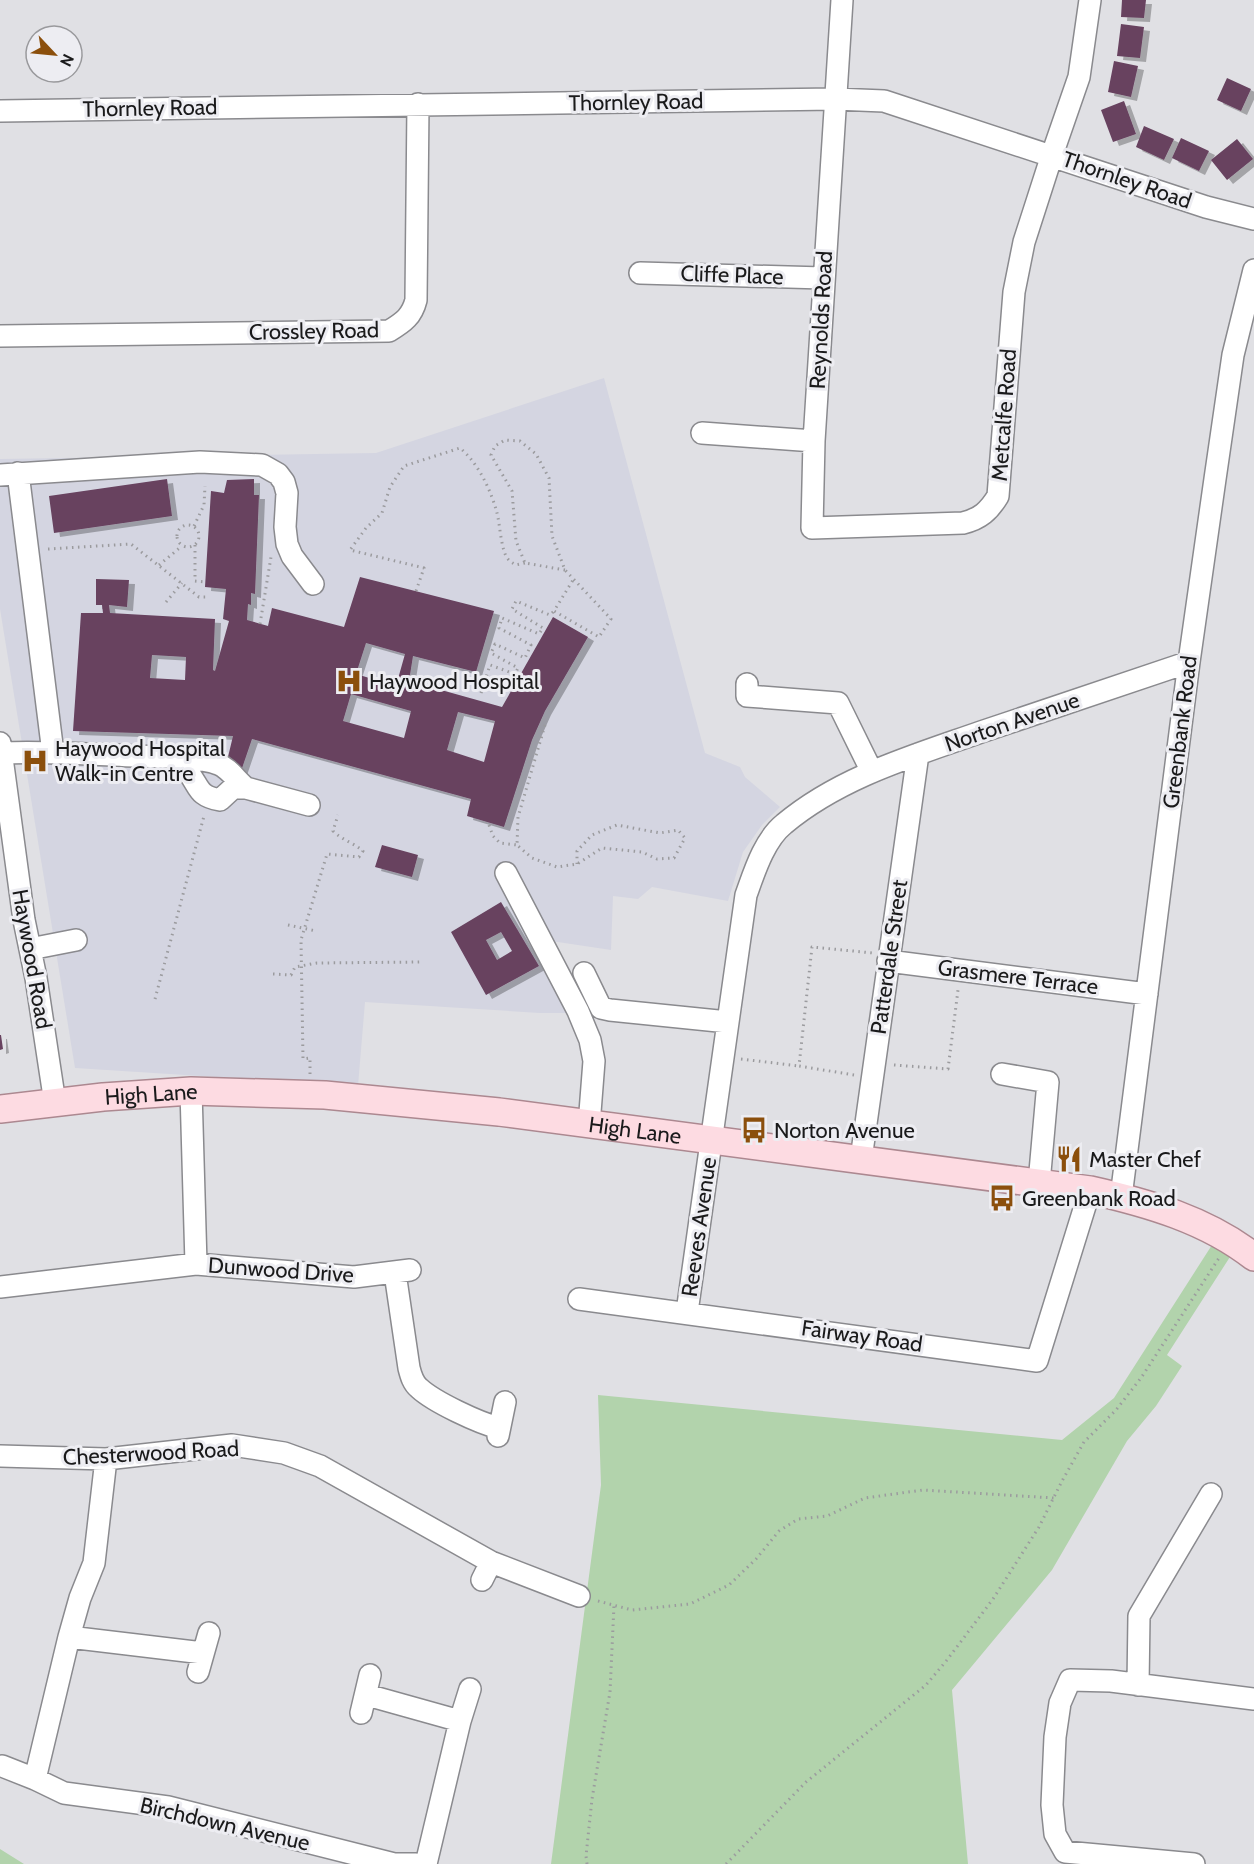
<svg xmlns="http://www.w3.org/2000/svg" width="1254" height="1864" viewBox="0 0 1254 1864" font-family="Cabin,sans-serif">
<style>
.built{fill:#d4d5e1}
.green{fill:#b2d3ac}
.building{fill:#67425f;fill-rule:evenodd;filter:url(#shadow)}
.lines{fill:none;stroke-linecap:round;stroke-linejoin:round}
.minor-casing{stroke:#8a8a8e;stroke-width:24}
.major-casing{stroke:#ac8890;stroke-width:30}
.path{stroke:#9b9b9e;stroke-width:3;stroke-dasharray:1.5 4.5;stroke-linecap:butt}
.minor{stroke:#fff;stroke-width:21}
.major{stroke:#fddbe2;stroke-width:27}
.labels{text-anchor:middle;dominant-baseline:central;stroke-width:6;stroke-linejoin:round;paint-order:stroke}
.street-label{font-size:22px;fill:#1a1a1b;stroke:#ededf2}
.poi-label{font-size:22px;fill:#1a1a1b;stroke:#ededf2;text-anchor:start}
</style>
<defs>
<filter id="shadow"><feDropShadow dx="6" dy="4" stdDeviation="0" flood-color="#0004"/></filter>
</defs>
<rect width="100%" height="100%" fill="#e0e0e4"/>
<path class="built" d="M 604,378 L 705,753 L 740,767 L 745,777 L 780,807 L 762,825 L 743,852 L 728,901 L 652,887 L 638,899 L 613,896 L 611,950 L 551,941 L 573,1013 L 540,1013 L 365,1002 L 358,1086 L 75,1068 L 0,609 L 0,459 L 376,453 Z"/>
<path class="green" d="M 1219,1234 L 1237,1246 L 1167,1355 L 1182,1366 L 1156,1406 L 1127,1441 L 1052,1570 L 952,1690 L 968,1864 L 551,1864 L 601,1485 L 598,1395 L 1062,1440 L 1114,1398 Z
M 0,1849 L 24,1864 L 0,1864 Z"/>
<path class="building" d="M 1122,0 L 1146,0 L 1144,18 L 1121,17 Z
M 1121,24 L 1144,27 L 1140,58 L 1117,56 Z
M 1114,61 L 1138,66 L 1131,97 L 1108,92 Z
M 1227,78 L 1251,89 L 1241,111 L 1217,100 Z
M 1124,101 L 1136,134 L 1113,142 L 1101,110 Z
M 1144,126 L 1174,139 L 1164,160 L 1136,147 Z
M 1181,138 L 1209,151 L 1199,171 L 1172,158 Z
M 1237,139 L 1253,159 L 1227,180 L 1211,160 Z
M 167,479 L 172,516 L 54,533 L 49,496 Z
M 254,479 L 254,495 L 259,495 L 255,594 L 251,593 L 251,605 L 248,604 L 247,620 L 268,626 L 272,608 L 344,627 L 360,577 L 494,611 L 476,672 L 413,656 L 409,681 L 502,707 L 553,617 L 588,637 L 545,711 L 532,740 L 504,827 L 467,816 L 471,799 L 252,739 L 239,777 L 228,757 L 233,736 L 73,731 L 81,613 L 103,613 L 102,605 L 96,605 L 96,579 L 129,580 L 127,607 L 109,605 L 110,613 L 215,619 L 213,670 L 215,671 L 229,621 L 223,619 L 226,589 L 205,587 L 211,491 L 224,493 L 227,480 ZM 366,643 L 405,654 L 396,686 L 356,674 ZM 152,655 L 186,657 L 185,680 L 150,678 ZM 351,694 L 411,711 L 404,738 L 343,721 ZM 458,712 L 495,721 L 484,762 L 447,750 Z
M 382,845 L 418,855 L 412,877 L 375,867 Z
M 501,902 L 539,966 L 486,995 L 451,932 ZM 501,932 L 512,951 L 497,960 L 486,940 Z
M 0,1035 L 1,1035 L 3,1049 L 0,1050 Z"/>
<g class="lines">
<g class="minor-casing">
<path id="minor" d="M 842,0 L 814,441 L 812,528 L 963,523 C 980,519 989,511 998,496 L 1014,292 L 1024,242 L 1052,155 L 1079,77 L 1090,0
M 0,111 L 835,99 L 884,101 L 1206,207 L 1254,219
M 640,273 L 823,278
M 0,336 L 389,331 C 404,322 412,316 416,300 L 418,104
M 702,433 L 814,441
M 18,473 L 53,753
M 0,475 L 200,462 L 262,465 L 278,474 L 284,482 L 287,493 L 285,527 L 287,544 L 292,556 L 313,584
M 747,684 L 747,696 L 838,703 L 872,772
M 0,743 L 24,920 L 36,978 L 55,1103
M 0,753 C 45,751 90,754 135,756 C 157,757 198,756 218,764 C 229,768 237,781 246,788
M 174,757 C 179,762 184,767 188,772 C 200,787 197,796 220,800 L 233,788 L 246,788 L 309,805
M 506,873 L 578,1011 L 590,1040 L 594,1061 L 589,1125
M 30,949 L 76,940
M 888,961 L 1147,994
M 584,973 L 601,1008 L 610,1010 L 728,1022
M 1002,1074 L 1048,1082 L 1039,1183
M 191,1091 L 196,1264 L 354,1277 L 410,1270
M 861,1159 L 918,754
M 1121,1197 L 1189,662 L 1215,479 L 1233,355 L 1254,270
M 395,1273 L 409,1368 C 411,1376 413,1383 419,1388 C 434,1402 479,1423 499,1428
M 0,1287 L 196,1264
M 579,1299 L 1037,1361 L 1090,1190
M 687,1312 L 746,895 C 754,873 764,840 784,824 C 840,777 913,756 981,732 C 1050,709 1119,685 1189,662
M 498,1436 L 505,1402
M 0,1456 L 106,1459 L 232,1445 L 284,1453 L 320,1466 L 491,1562 L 579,1596
M 482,1580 L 491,1562
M 69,1637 L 203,1653
M 198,1672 L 209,1633
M 1138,1685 L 1139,1616 L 1211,1494
M 367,1695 L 460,1721
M 361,1713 L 370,1675
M 2,1766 L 35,1779 L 64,1793 L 168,1807 L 394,1864 L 416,1864
M 35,1779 L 69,1637 L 80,1598 L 94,1563 L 106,1459
M 426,1864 L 460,1721 L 470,1689
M 1194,1864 L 1065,1852 L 1055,1834 L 1052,1805 L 1055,1737 L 1060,1703 L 1070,1680 L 1111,1681 L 1254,1699"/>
</g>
<g class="major-casing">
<g id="major">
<path id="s1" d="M 0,1109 L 103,1097 L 191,1091 L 325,1095 L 499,1112 L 1090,1190 C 1148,1203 1207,1220 1254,1257"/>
</g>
</g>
<path class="path" d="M177 536a11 11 0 1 1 22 0a11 11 0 1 1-22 0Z
M 194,526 L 204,505 L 205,486
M 195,545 L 195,581 L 205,582
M 48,549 L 131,544 L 199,597 L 207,597
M 159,565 L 182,546
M 565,570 L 525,563 L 516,541 L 512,491 L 491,455 L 495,446 L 505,440 L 520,441 L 536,454 L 549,478 L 552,536 L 565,570 L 611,619 L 599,637 L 554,611 L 573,580
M 416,591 L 424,568 L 350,550 L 366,528 L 382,513 L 390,487 L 404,466 L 460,448 C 478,463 491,490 497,513 C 500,524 501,551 508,559 C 510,562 513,563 516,565 L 525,563
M 166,602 L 182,583
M 260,624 L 271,557
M 481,693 L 490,665 L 515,674 L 518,668 L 491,653 L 495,644 L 525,658 L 531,645 L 499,628 L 502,618 L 539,634 L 543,628 L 512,609 L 516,601 L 550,615 L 554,611
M 545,725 L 518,817 L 517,845 L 532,858 L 557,867 L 577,864 L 602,848 L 642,852 L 657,859 L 674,858 L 685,838 L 678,830 L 660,833 L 617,825 L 592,835 L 577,851 L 577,864
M 489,825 L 493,836 L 500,843 L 517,845
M 288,925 L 316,931
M 273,974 L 291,975 L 295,967 L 317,963 L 422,962
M 155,999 L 204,816
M 741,1059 L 799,1066
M 894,1065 L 948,1069 L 958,990
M 310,1074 L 310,1058 L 303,1059 L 301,940 L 327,854 L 359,857 L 363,851 C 354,843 342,840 333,831 L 338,815
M 854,1075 L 799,1066 L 812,947 L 873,953
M 598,1601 L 632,1610 L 690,1604 L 729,1585 L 756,1559 L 779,1531 L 798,1519 L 827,1516 L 865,1498 L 923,1490 L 1054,1498
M 587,1864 L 586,1856 L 592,1799 L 610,1692 L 614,1605
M 726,1864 L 806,1782 L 926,1685 L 947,1660 L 993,1599 L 1039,1527 L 1062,1481 L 1084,1442 L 1116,1410 L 1141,1378 L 1219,1258"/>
<use href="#minor" class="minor"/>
<use href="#major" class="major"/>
</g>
<defs>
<g id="hospital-bare" transform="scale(2.07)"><path d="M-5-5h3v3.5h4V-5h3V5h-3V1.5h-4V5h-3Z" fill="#8b4f0c" stroke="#ededf2" stroke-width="2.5" paint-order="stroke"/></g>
<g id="bus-bare" transform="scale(2.07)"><path d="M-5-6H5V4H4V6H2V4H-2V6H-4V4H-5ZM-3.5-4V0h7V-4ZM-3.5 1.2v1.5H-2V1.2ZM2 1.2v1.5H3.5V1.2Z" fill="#8b4f0c" stroke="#ededf2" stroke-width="2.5" paint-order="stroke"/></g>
<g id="restaurant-bare" transform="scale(2.07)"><path d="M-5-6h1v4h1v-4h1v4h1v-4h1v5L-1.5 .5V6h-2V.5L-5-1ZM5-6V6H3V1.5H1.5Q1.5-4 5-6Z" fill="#8b4f0c" stroke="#ededf2" stroke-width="2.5" paint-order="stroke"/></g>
</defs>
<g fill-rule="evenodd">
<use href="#hospital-bare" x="349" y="681"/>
<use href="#hospital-bare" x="35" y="761"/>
<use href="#bus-bare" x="754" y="1130"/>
<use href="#restaurant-bare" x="1069" y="1159"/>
<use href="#bus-bare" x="1002" y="1198"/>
</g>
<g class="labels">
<g class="street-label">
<text transform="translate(636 102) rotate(-1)">Thornley Road</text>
<text transform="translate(150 108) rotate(-1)">Thornley Road</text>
<text transform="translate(1127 180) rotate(19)">Thornley Road</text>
<text transform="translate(732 275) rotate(2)">Cliffe Place</text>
<text transform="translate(821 320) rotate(-87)">Reynolds Road</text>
<text transform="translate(314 331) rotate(-1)">Crossley Road</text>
<text transform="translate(1004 415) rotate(-86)">Metcalfe Road</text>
<text transform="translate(1012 722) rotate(-19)">Norton Avenue</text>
<text transform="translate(1180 732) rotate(-83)">Greenbank Road</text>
<text transform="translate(889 957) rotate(-82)">Patterdale Street</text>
<text transform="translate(32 959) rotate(80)">Haywood Road</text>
<text transform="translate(1018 977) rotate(7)">Grasmere Terrace</text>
<text stroke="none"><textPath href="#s1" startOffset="152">High Lane</textPath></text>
<text stroke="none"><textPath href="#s1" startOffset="638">High Lane</textPath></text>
<text transform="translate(699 1227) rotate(-82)">Reeves Avenue</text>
<text transform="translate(281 1270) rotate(4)">Dunwood Drive</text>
<text transform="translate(862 1336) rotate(8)">Fairway Road</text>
<text transform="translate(151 1453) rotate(-3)">Chesterwood Road</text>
<text transform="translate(225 1824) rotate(13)">Birchdown Avenue</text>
</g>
<g class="poi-label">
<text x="369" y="681">Haywood Hospital</text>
<text x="55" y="748">Haywood Hospital<tspan x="55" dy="25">Walk-in Centre</tspan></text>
<text x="774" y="1130">Norton Avenue</text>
<text x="1089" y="1159">Master Chef</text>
<text x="1022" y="1198">Greenbank Road</text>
</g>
</g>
<g transform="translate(54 54) rotate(116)"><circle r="28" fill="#ededf2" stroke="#99999c" stroke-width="1.5"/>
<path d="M0-4.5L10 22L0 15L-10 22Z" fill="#8b4f0c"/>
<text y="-9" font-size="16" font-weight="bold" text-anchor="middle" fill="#1a1a1b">N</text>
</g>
</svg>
